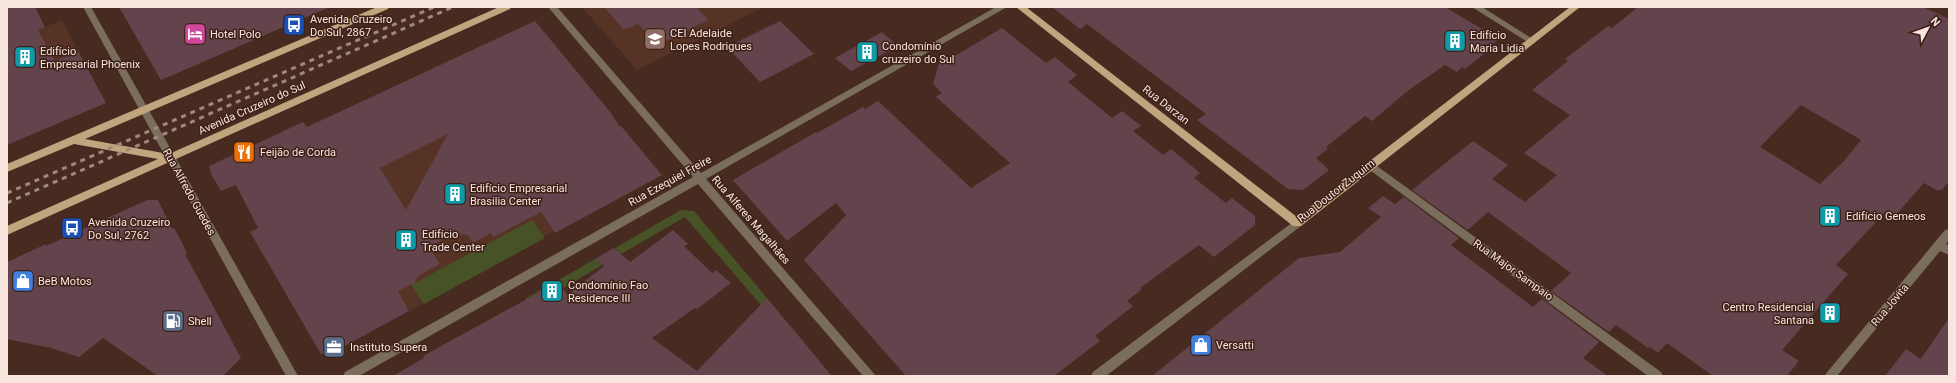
<svg xmlns="http://www.w3.org/2000/svg" width="1956" height="383" viewBox="0 0 1956 383" font-family="Roboto,sans-serif">
<style>
.built{fill:#573325}
.green{fill:#475226}
.building{fill:#63434c;fill-rule:evenodd}
.lines{fill:none;stroke-linecap:round;stroke-linejoin:round}
.minor{fill:#7a6d5b;fill-rule:evenodd}
.major{fill:#c0a57f;fill-rule:evenodd}
.rail{stroke:#a0887f;stroke-width:3;stroke-dasharray:5 5;stroke-linecap:butt}
.labels{text-anchor:middle;dominant-baseline:central;stroke-width:3;stroke-linejoin:round;paint-order:stroke}
.poi-label{font-size:11px;fill:#f8e5de;stroke:#3d2117;text-anchor:start}
.street-label{font-size:11px;fill:#f8e5de;stroke:#3d2117}
</style>
<rect width="100%" height="100%" fill="#482b20"/>
<path class="built" d="M 582,7 L 764,7 L 637,70 Z
M 62,20 L 78,51 L 7,81 L 7,43 Z
M 477,120 L 554,231 L 409,311 L 336,189 Z"/>
<path class="green" d="M 681,210 L 694,211 L 767,298 L 761,305 L 685,217 L 621,254 L 615,248 Z
M 532,220 L 545,238 L 424,304 L 411,285 Z
M 595,259 L 602,265 L 534,306 L 525,299 Z"/>
<path class="building" d="M 7,7 L 35,7 L 45,27 L 38,30 L 55,61 L 78,51 L 106,103 L 7,145 Z
M 119,7 L 330,7 L 161,80 Z
M 604,7 L 696,7 L 708,20 L 658,45 L 638,24 L 624,30 Z
M 1052,7 L 1445,7 L 1499,39 L 1491,45 L 1493,47 L 1465,69 L 1462,67 L 1457,72 L 1445,65 L 1410,89 L 1372,121 L 1365,116 L 1326,147 L 1328,149 L 1316,158 L 1329,170 L 1303,190 L 1288,189 L 1197,120 L 1206,114 L 1087,24 L 1080,29 Z
M 1638,7 L 1923,7 L 1949,19 L 1949,181 L 1942,190 L 1936,190 L 1924,183 L 1896,215 L 1887,210 L 1836,265 L 1848,274 L 1782,350 L 1799,361 L 1787,376 L 1713,376 L 1667,343 L 1658,353 L 1650,347 L 1648,348 L 1616,325 L 1609,332 L 1551,291 L 1571,273 L 1488,212 L 1468,230 L 1412,190 L 1473,141 L 1508,165 L 1492,179 L 1525,202 L 1557,175 L 1524,153 L 1570,115 L 1532,90 L 1568,61 L 1565,59 L 1608,26 L 1612,28 ZM 1801,105 L 1861,140 L 1844,161 L 1820,184 L 1760,147 Z
M 535,21 L 611,113 L 620,127 L 621,126 L 662,175 L 555,233 L 541,212 L 493,237 L 491,233 L 473,243 L 468,235 L 454,234 L 429,247 L 440,264 L 418,276 L 415,283 L 398,291 L 409,311 L 330,354 L 321,354 L 250,232 L 258,228 L 236,185 L 221,191 L 211,174 L 209,166 L 303,122 L 307,127 ZM 448,134 L 406,210 L 380,168 Z
M 780,21 L 814,54 L 760,82 L 727,47 Z
M 1002,28 L 1046,63 L 1055,57 L 1077,75 L 1068,82 L 1112,118 L 1122,111 L 1141,126 L 1133,131 L 1163,155 L 1171,149 L 1200,173 L 1194,178 L 1226,203 L 1232,198 L 1255,216 L 1255,225 L 1214,257 L 1199,245 L 1140,288 L 1142,289 L 1127,301 L 1133,306 L 1095,336 L 1100,341 L 1054,376 L 906,376 L 804,260 L 846,215 L 836,203 L 787,241 L 733,180 L 816,132 L 817,133 L 863,107 L 865,109 L 878,101 L 971,188 L 1010,163 L 936,97 L 942,93 L 933,84 L 939,63 L 943,63 Z
M 882,32 L 898,46 L 851,71 L 835,58 Z
M 1383,196 L 1395,204 L 1404,197 L 1459,238 L 1451,245 L 1533,307 L 1542,299 L 1599,342 L 1583,358 L 1608,376 L 1152,376 L 1299,258 L 1340,252 L 1381,217 L 1368,208 Z
M 147,200 L 158,200 L 172,229 L 174,228 L 180,239 L 187,253 L 185,254 L 241,358 L 223,376 L 158,376 L 103,338 L 79,357 L 51,348 L 7,339 L 7,262 L 46,244 L 46,246 Z
M 673,230 L 688,244 L 684,246 L 712,273 L 716,270 L 731,283 L 697,309 L 695,308 L 652,338 L 697,371 L 767,298 L 832,376 L 393,376 L 424,358 L 423,356 L 558,282 L 567,295 L 604,266 L 595,259 L 614,248 L 630,262 Z
M 1949,318 L 1949,376 L 1885,376 L 1906,349 L 1921,359 Z"/>
<g class="lines">
<path class="minor" d="M 83,7 L 91,7 L 298,376 L 286,376 Z
M 548,7 L 557,7 L 701,173 L 996,7 L 1007,7 L 706,179 L 876,376 L 863,376 L 698,184 L 359,376 L 343,376 L 345,372 L 693,177 Z
M 1472,7 L 1482,7 L 1536,41 L 1535,43 L 1529,43 Z
M 1370,161 L 1661,372 L 1663,376 L 1648,376 L 1367,168 L 1365,165 Z
M 1297,219 L 1301,220 L 1302,223 L 1301,226 L 1106,376 L 1091,376 L 1093,372 Z
M 1949,229 L 1949,240 L 1946,244 L 1949,246 L 1949,255 L 1940,251 L 1837,376 L 1824,376 L 1945,230 Z"/>
<path class="major" d="M 377,7 L 389,7 L 388,9 L 85,139 L 169,154 L 499,7 L 511,7 L 510,9 L 7,235 L 7,226 L 158,159 L 74,144 L 7,172 L 7,164 Z
M 1016,7 L 1026,7 L 1297,217 L 1570,7 L 1580,7 L 1301,226 L 1293,226 Z"/>
<path class="rail" d="M 7,193 L 434,7
M 7,203 L 453,7"/>
</g>
<defs>
<g id="bus-square" transform="scale(1.15)"><rect x="-9" y="-9" width="18" height="18" rx="4" fill="#1a4fb4" stroke="#3d2117"/><path d="M-5-6H5V4H4V6H2V4H-2V6H-4V4H-5ZM-3.5-4V0h7V-4ZM-3.5 1.2v1.5H-2V1.2ZM2 1.2v1.5H3.5V1.2Z" fill="#fff"/></g>
<g id="hotel-square" transform="scale(1.15)"><rect x="-9" y="-9" width="18" height="18" rx="4" fill="#d1479c" stroke="#3d2117"/><path d="M-6-4.5h1.5V1H6V5H4.5V3h-9V5H-6ZM-4 0a1.8 1.8 0 1 1 3.6 0ZM.5 0V-2.5h3Q6-2.5 6 0Z" fill="#fff"/></g>
<g id="school-square" transform="scale(1.15)"><rect x="-9" y="-9" width="18" height="18" rx="4" fill="#8d6e63" stroke="#3d2117"/><path d="M0-5L7-2L0 1L-7-2ZM-4 1L0 2.5L4 1V4Q0 6-4 4Z" fill="#fff"/></g>
<g id="building-square" transform="scale(1.15)"><rect x="-9" y="-9" width="18" height="18" rx="4" fill="#0f9aa8" stroke="#3d2117"/><path d="M-4-6H4V6H1V3H-1V6H-4ZM-2.5-4.3h1.7v1.8h-1.7ZM.8-4.3h1.7v1.8H.8ZM-2.5-1h1.7V.8h-1.7ZM.8-1h1.7V.8H.8Z" fill="#fff"/></g>
<g id="restaurant-square" transform="scale(1.15)"><rect x="-9" y="-9" width="18" height="18" rx="4" fill="#e8710a" stroke="#3d2117"/><path d="M-5-6h1v4h1v-4h1v4h1v-4h1v5L-1.5 .5V6h-2V.5L-5-1ZM5-6V6H3V1.5H1.5Q1.5-4 5-6Z" fill="#fff"/></g>
<g id="shop-square" transform="scale(1.15)"><rect x="-9" y="-9" width="18" height="18" rx="4" fill="#3f7fe0" stroke="#3d2117"/><path d="M-5-2.5h2.3a2.7 3.5 0 0 1 5.4 0H5L5.5 6h-11ZM-1.5-2.5h3a1.5 2.3 0 0 0-3 0Z" fill="#fff"/></g>
<g id="fuel-square" transform="scale(1.15)"><rect x="-9" y="-9" width="18" height="18" rx="4" fill="#5c6f8a" stroke="#3d2117"/><path d="M-5.5-6h7V0h2V4h1.3V-2.5L3-4.5l.8-.8L6-3V5H2.5V1h-1V6h-7ZM-4.2-4.7v3.2H.2V-4.7Z" fill="#fff"/></g>
<g id="office-square" transform="scale(1.15)"><rect x="-9" y="-9" width="18" height="18" rx="4" fill="#5c6f8a" stroke="#3d2117"/><path d="M-6-3h4V-5.5h4V-3h4V5H-6ZM-1-4.5V-3h2v-1.5ZM-6 0V1H6V0Z" fill="#fff"/></g>
</defs>
<g fill-rule="evenodd">
<use href="#bus-square" x="294" y="25"/>
<use href="#hotel-square" x="195" y="34"/>
<use href="#school-square" x="655" y="39"/>
<use href="#building-square" x="1455" y="41"/>
<use href="#building-square" x="867" y="52"/>
<use href="#building-square" x="25" y="57"/>
<use href="#restaurant-square" x="244" y="152"/>
<use href="#building-square" x="455" y="194"/>
<use href="#building-square" x="1830" y="216"/>
<use href="#bus-square" x="72" y="228"/>
<use href="#building-square" x="406" y="240"/>
<use href="#shop-square" x="23" y="281"/>
<use href="#building-square" x="552" y="291"/>
<use href="#building-square" x="1830" y="313"/>
<use href="#fuel-square" x="173" y="321"/>
<use href="#shop-square" x="1201" y="345"/>
<use href="#office-square" x="334" y="347"/>
</g>
<g class="labels">
<g class="poi-label">
<text x="310" y="19">Avenida Cruzeiro<tspan x="310" dy="13">Do Sul, 2867</tspan></text>
<text x="670" y="33">CEI Adelaide<tspan x="670" dy="13">Lopes Rodrigues</tspan></text>
<text x="210" y="34">Hotel Polo</text>
<text x="1470" y="35">Edifício<tspan x="1470" dy="13">Maria Lidia</tspan></text>
<text x="882" y="46">Condomínio<tspan x="882" dy="13">cruzeiro do Sul</tspan></text>
<text x="40" y="51">Edifício<tspan x="40" dy="13">Empresarial Phoenix</tspan></text>
<text x="260" y="152">Feijão de Corda</text>
<text x="470" y="188">Edifício Empresarial<tspan x="470" dy="13">Brasilia Center</tspan></text>
<text x="1846" y="216">Edifício Gemeos</text>
<text x="88" y="222">Avenida Cruzeiro<tspan x="88" dy="13">Do Sul, 2762</tspan></text>
<text x="422" y="234">Edifício<tspan x="422" dy="13">Trade Center</tspan></text>
<text x="38" y="281">BeB Motos</text>
<text x="568" y="285">Condomínio Fao<tspan x="568" dy="13">Residence III</tspan></text>
<text x="1814" y="307" text-anchor="end">Centro Residencial<tspan x="1814" dy="13">Santana</tspan></text>
<text x="188" y="321">Shell</text>
<text x="1216" y="345">Versatti</text>
<text x="350" y="347">Instituto Supera</text>
</g>
<g class="street-label">
<text transform="translate(1166 105) rotate(38)">Rua Darzan</text>
<text transform="translate(252 108) rotate(-24)">Avenida Cruzeiro do Sul</text>
<text transform="translate(670 181) rotate(-29)">Rua Ezequiel Freire</text>
<text transform="translate(1336 191) rotate(-38)">Rua Doutor Zuquim</text>
<text transform="translate(189 192) rotate(61)">Rua Alfredo Guedes</text>
<text transform="translate(751 220) rotate(49)">Rua Alferes Magalhães</text>
<text transform="translate(1513 270) rotate(36)">Rua Major Sampaio</text>
<text transform="translate(1890 305) rotate(-50)">Rua Jovita</text>
</g>
</g>
<rect width="1956" height="383" fill="none" stroke="#f8e5de" stroke-width="16"/>
<g transform="translate(1928 28) rotate(49)" stroke="#3d2117" stroke-width="3" paint-order="stroke">
<path d="M0-3L7 15L0 10L-7 15Z" fill="#f8e5de"/>
<text y="-6" font-size="11" font-weight="bold" text-anchor="middle" fill="#f8e5de">N</text>
</g>
</svg>
